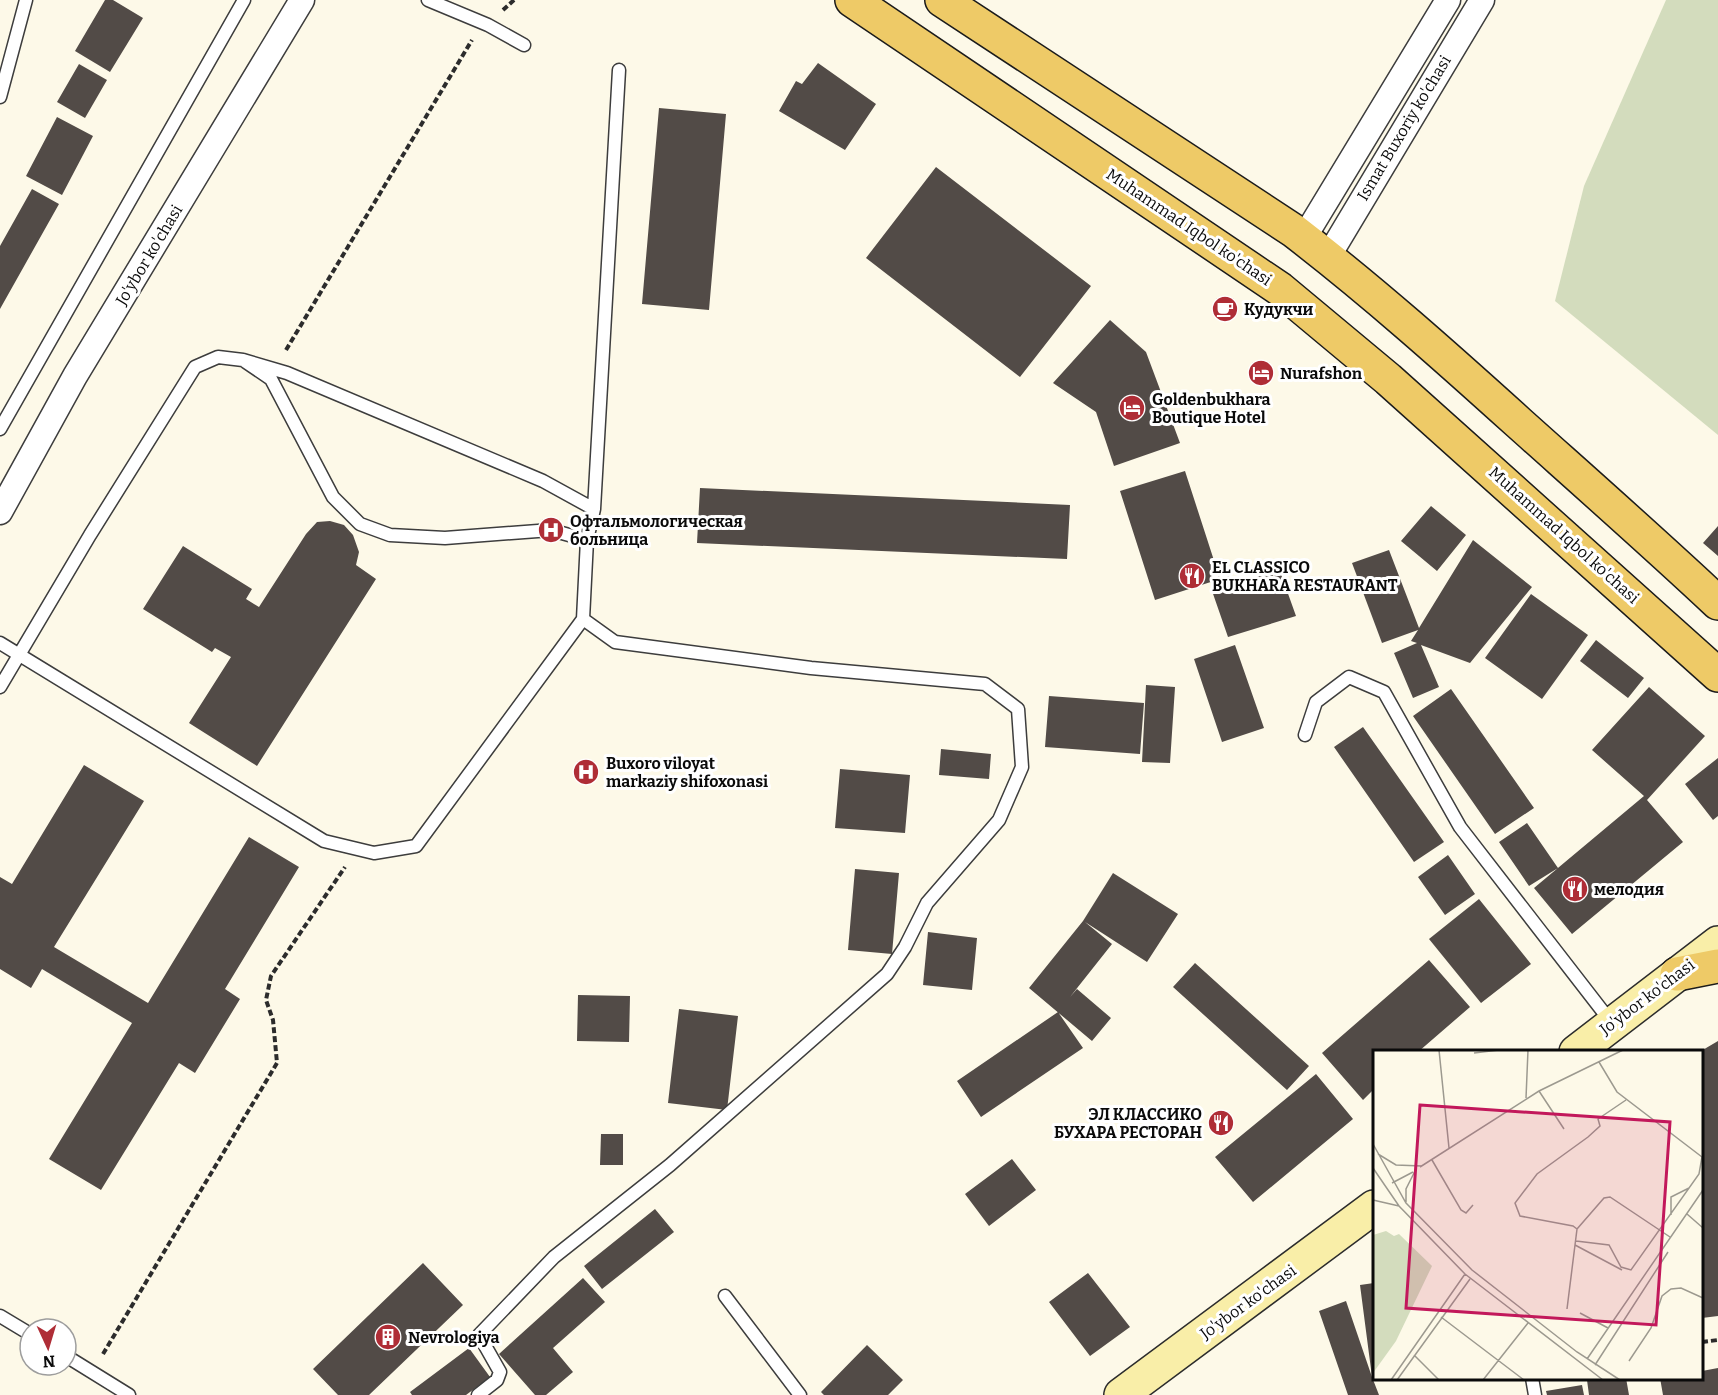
<svg xmlns="http://www.w3.org/2000/svg" width="1718" height="1395" viewBox="0 0 1718 1395" font-family="Bitter,serif">
<style>
.cemetery{fill:#d3dcbd}
.building{fill:#524b47}
.lines{fill:none;stroke-linecap:round;stroke-linejoin:round}
.lane-casing{stroke:#3d3d3d;stroke-width:15}
.street-casing{stroke:#3d3d3d;stroke-width:27}
.secondary-casing{stroke:#2c2c2c;stroke-width:36}
.primary-casing{stroke:#1b1b1b;stroke-width:36}
.path{stroke:#2c2c2c;stroke-width:4;stroke-dasharray:6 3;stroke-linecap:butt}
.lane{stroke:#fff;stroke-width:12}
.street{stroke:#fff;stroke-width:24}
.secondary{stroke:#f9eea8;stroke-width:33}
.primary{stroke:#eeca67;stroke-width:33}
.labels{text-anchor:middle;dominant-baseline:central;stroke-width:6;stroke-linejoin:round;paint-order:stroke}
.street-label{font-size:16px;fill:#0a0a0a;stroke:#fff}
.poi-label{font-size:16px;font-weight:bold;fill:#0a0a0a;stroke:#fff;text-anchor:start}
.inset-road{fill:none;stroke:#9c998f;stroke-width:1.5}
.view{fill:#c2185b;fill-opacity:0.15;stroke:#c2185b;stroke-width:3}
.inset-edge{fill:none;stroke:#0a0a0a;stroke-width:3}
</style>
<rect width="100%" height="100%" fill="#fdf9e8"/>
<path class="cemetery" d="M 1666,0 L 1718,0 L 1718,435 L 1555,301 L 1584,186 Z"/>
<path class="building" d="M 105,0 L 113,0 L 143,18 L 110,72 L 75,51 Z
M 818,63 L 876,104 L 845,150 L 779,111 L 796,81 L 802,84 Z
M 79,64 L 107,80 L 85,118 L 57,102 Z
M 659,108 L 726,114 L 709,310 L 642,304 Z
M 57,117 L 93,136 L 62,195 L 26,176 Z
M 936,167 L 1091,286 L 1020,377 L 866,258 Z
M 32,189 L 59,204 L 0,309 L 0,246 Z
M 1110,320 L 1146,352 L 1180,443 L 1114,466 L 1096,412 L 1053,383 Z
M 1185,471 L 1220,579 L 1155,600 L 1120,491 Z
M 700,488 L 1070,505 L 1067,559 L 697,543 Z
M 1431,506 L 1466,535 L 1437,571 L 1401,541 Z
M 330,521 L 344,525 L 353,535 L 359,552 L 356,565 L 376,579 L 257,766 L 189,723 L 231,657 L 215,648 L 212,652 L 143,609 L 183,546 L 252,589 L 246,599 L 259,607 L 306,534 L 317,522 Z
M 1718,526 L 1718,556 L 1703,543 Z
M 1473,540 L 1532,587 L 1470,663 L 1421,645 L 1439,687 L 1413,698 L 1394,653 L 1417,643 L 1411,641 L 1418,630 L 1382,643 L 1352,563 L 1389,550 L 1419,628 Z
M 1265,564 L 1273,576 L 1281,574 L 1296,616 L 1228,637 L 1211,588 L 1220,586 L 1220,579 L 1225,574 L 1232,577 L 1237,583 L 1256,576 L 1255,569 L 1257,565 Z
M 1531,594 L 1588,635 L 1542,699 L 1485,658 Z
M 1596,640 L 1644,678 L 1628,698 L 1580,661 Z
M 1235,645 L 1264,728 L 1222,742 L 1194,659 Z
M 1146,685 L 1175,687 L 1170,763 L 1142,762 Z
M 1649,687 L 1705,736 L 1647,800 L 1683,842 L 1572,934 L 1534,888 L 1644,796 L 1592,750 Z
M 1451,689 L 1534,808 L 1495,834 L 1413,716 Z
M 1049,696 L 1144,703 L 1140,754 L 1045,747 Z
M 1363,727 L 1444,842 L 1414,862 L 1334,747 Z
M 941,749 L 991,754 L 989,779 L 939,775 Z
M 1718,758 L 1718,816 L 1713,820 L 1685,784 Z
M 84,765 L 144,801 L 54,947 L 148,1003 L 249,837 L 299,867 L 225,989 L 240,999 L 195,1073 L 179,1063 L 101,1190 L 49,1159 L 132,1023 L 42,969 L 31,988 L 0,969 L 0,877 L 12,884 Z
M 840,769 L 910,775 L 905,833 L 835,828 Z
M 1527,823 L 1558,868 L 1529,886 L 1499,842 Z
M 1448,855 L 1475,894 L 1445,915 L 1418,877 Z
M 855,869 L 899,873 L 892,954 L 848,950 Z
M 1113,873 L 1178,914 L 1147,962 L 1085,922 L 1112,944 L 1070,997 L 1077,989 L 1111,1018 L 1092,1041 L 1029,988 L 1083,921 Z
M 1479,899 L 1531,964 L 1481,1003 L 1429,939 Z
M 928,932 L 977,938 L 972,990 L 923,985 Z
M 1429,960 L 1470,1007 L 1418,1052 L 1374,1052 L 1374,1089 L 1363,1100 L 1322,1053 Z
M 1195,963 L 1309,1066 L 1287,1090 L 1173,987 Z
M 578,995 L 630,996 L 629,1042 L 577,1041 Z
M 679,1009 L 738,1016 L 727,1110 L 668,1103 Z
M 1058,1012 L 1083,1048 L 981,1117 L 957,1081 Z
M 1718,1041 L 1718,1316 L 1702,1318 L 1701,1051 Z
M 1316,1074 L 1353,1119 L 1253,1202 L 1215,1157 Z
M 601,1134 L 623,1134 L 623,1165 L 600,1165 Z
M 1012,1159 L 1036,1190 L 989,1226 L 965,1194 Z
M 655,1209 L 674,1232 L 602,1289 L 584,1266 Z
M 423,1263 L 463,1305 L 369,1395 L 338,1395 L 313,1369 Z
M 1088,1273 L 1130,1327 L 1090,1356 L 1049,1302 Z
M 583,1278 L 605,1302 L 553,1348 L 573,1372 L 546,1395 L 535,1395 L 499,1354 Z
M 1374,1283 L 1374,1377 L 1372,1377 L 1379,1395 L 1348,1395 L 1319,1311 L 1346,1301 L 1372,1377 L 1360,1285 Z
M 867,1345 L 903,1380 L 888,1395 L 824,1395 L 821,1392 Z
M 469,1348 L 490,1377 L 466,1395 L 412,1395 L 410,1392 Z
M 1718,1368 L 1718,1395 L 1663,1395 L 1660,1378 L 1702,1378 L 1702,1371 Z
M 1596,1378 L 1626,1378 L 1629,1395 L 1589,1395 L 1587,1380 Z
M 1582,1385 L 1584,1395 L 1547,1395 L 1546,1391 Z"/>
<g class="lines">
<g class="lane-casing">
<path id="lane" d="M 428,0 L 488,25 L 524,45
M 0,97 L 26,0
M 243,360 L 287,373 L 543,481 L 594,509 L 587,540 L 583,619 L 615,642 L 811,668 L 985,684 L 1018,709 L 1022,767 L 999,820 L 927,903 L 905,947 L 887,974 L 670,1165 L 554,1257 L 479,1335 L 500,1372 L 497,1380 L 478,1395
M 0,429 L 244,0
M 594,509 L 619,70
M 0,643 L 324,841 L 374,853 L 416,846 L 583,619
M 0,687 L 90,535 L 195,367 L 218,357 L 243,360 L 271,379 L 333,497 L 360,524 L 390,535 L 445,538 L 551,530 L 587,540
M 1305,735 L 1316,702 L 1349,677 L 1384,692 L 1460,827 L 1611,1022
M 725,1296 L 800,1395
M 0,1316 L 30,1334
M 66,1356 L 129,1395
M 1532,1378 L 1535,1395"/>
</g>
<g class="street-casing">
<path id="street" d="M 1294,231 L 1305,236 L 1448,0
M 1328,257 L 1482,0
M 0,512 L 75,376 L 302,0"/>
</g>
<g class="secondary-casing">
<path id="secondary" d="M 1576,1052 L 1718,943
M 1121,1395 L 1374,1207"/>
</g>
<g class="primary-casing">
<path id="primary" d="M 852,0 L 1280,289 L 1388,379 L 1718,675
M 942,0 L 1294,231 C 1372,291 1446,357 1519,423 C 1586,483 1653,542 1718,603
M 1677,974 L 1718,966"/>
</g>
<path class="path" d="M 503,10 L 514,0
M 286,350 L 472,40
M 1702,1342 L 1718,1340
M 103,1354 L 277,1063 L 273,1020 L 266,1000 L 271,976 L 345,867"/>
<use href="#lane" class="lane"/>
<use href="#street" class="street"/>
<use href="#secondary" class="secondary"/>
<use href="#primary" class="primary"/>
</g>
<defs>
<g id="cafe-disc" transform="scale(1.35)"><circle r="9.5" fill="#af2d36" stroke="#fff"/><path d="M-5.5-4.5H6V0H3Q3 3.5 0 3.5H-2.5Q-5.5 3.5-5.5 0ZM3-3.2v2h1.7v-2ZM-6 4.5H4V6H-6Z" fill="#fff"/></g>
<g id="hotel-disc" transform="scale(1.35)"><circle r="9.5" fill="#af2d36" stroke="#fff"/><path d="M-6-4.5h1.5V1H6V5H4.5V3h-9V5H-6ZM-4 0a1.8 1.8 0 1 1 3.6 0ZM.5 0V-2.5h3Q6-2.5 6 0Z" fill="#fff"/></g>
<g id="hospital-disc" transform="scale(1.35)"><circle r="9.5" fill="#af2d36" stroke="#fff"/><path d="M-5-5h3v3.5h4V-5h3V5h-3V1.5h-4V5h-3Z" fill="#fff"/></g>
<g id="restaurant-disc" transform="scale(1.35)"><circle r="9.5" fill="#af2d36" stroke="#fff"/><path d="M-5-6h1v4h1v-4h1v4h1v-4h1v5L-1.5 .5V6h-2V.5L-5-1ZM5-6V6H3V1.5H1.5Q1.5-4 5-6Z" fill="#fff"/></g>
<g id="building-disc" transform="scale(1.35)"><circle r="9.5" fill="#af2d36" stroke="#fff"/><path d="M-4-6H4V6H1V3H-1V6H-4ZM-2.5-4.3h1.7v1.8h-1.7ZM.8-4.3h1.7v1.8H.8ZM-2.5-1h1.7V.8h-1.7ZM.8-1h1.7V.8H.8Z" fill="#fff"/></g>
</defs>
<g fill-rule="evenodd">
<use href="#cafe-disc" x="1225" y="309"/>
<use href="#hotel-disc" x="1261" y="373"/>
<use href="#hotel-disc" x="1132" y="408"/>
<use href="#hospital-disc" x="551" y="530"/>
<use href="#restaurant-disc" x="1192" y="576"/>
<use href="#hospital-disc" x="586" y="772"/>
<use href="#restaurant-disc" x="1575" y="889"/>
<use href="#restaurant-disc" x="1221" y="1123"/>
<use href="#building-disc" x="388" y="1337"/>
</g>
<g class="labels">
<g class="street-label">
<text transform="translate(1404 128) rotate(-59)">Ismat Buxoriy ko'chasi</text>
<text transform="translate(1189 227) rotate(34)">Muhammad Iqbol ko'chasi</text>
<text transform="translate(149 255) rotate(-59)">Jo'ybor ko'chasi</text>
<text transform="translate(1564 535) rotate(42)">Muhammad Iqbol ko'chasi</text>
<text transform="translate(1647 997) rotate(-37)">Jo'ybor ko'chasi</text>
<text transform="translate(1248 1302) rotate(-36)">Jo'ybor ko'chasi</text>
</g>
<g class="poi-label">
<text x="1244" y="309">Кудукчи</text>
<text x="1280" y="373">Nurafshon</text>
<text x="1152" y="399">Goldenbukhara<tspan x="1152" dy="18">Boutique Hotel</tspan></text>
<text x="570" y="521">Офтальмологическая<tspan x="570" dy="18">больница</tspan></text>
<text x="1212" y="567">EL CLASSICO<tspan x="1212" dy="18">BUKHARA RESTAURANT</tspan></text>
<text x="606" y="763">Buxoro viloyat<tspan x="606" dy="18">markaziy shifoxonasi</tspan></text>
<text x="1594" y="889">мелодия</text>
<text x="1202" y="1114" text-anchor="end">ЭЛ КЛАССИКО<tspan x="1202" dy="18">БУХАРА РЕСТОРАН</tspan></text>
<text x="408" y="1337">Nevrologiya</text>
</g>
</g>
<g transform="translate(1373 1050)">
<rect width="330" height="330" fill="#fdf9e8"/>
<path d="M 13,181 L 21,186 L 26,184 L 59,216 L 23,291 L 0,323 L 0,185 Z" fill="#d3dcbd"/>
<path class="inset-road" d="M 66,0 L 76,98M 101,3 L 126,0M 166,41 L 191,79M 153,48 L 155,0M 0,94 L 33,153 L 99,220 L 204,302 L 247,330M 5,104 L 23,115 L 49,116M 59,110 L 88,160 L 93,163 L 100,155M 47,117 L 166,41 L 250,0M 0,118 L 26,156 L 92,224 L 230,330M 19,133 L 40,122M 0,150 L 26,156M 33,152 L 33,139 L 42,121M 314,164 L 330,178M 298,165 L 298,147 L 316,138M 204,179 L 231,148 L 237,147 L 297,187M 203,191 L 236,195 L 248,217 L 258,220 L 326,124 L 329,107 L 244,42 L 226,12M 249,220 L 202,195 L 204,179 L 200,176 L 147,166 L 142,153 L 164,124 L 215,87 L 227,76 L 225,69 L 253,50M 194,259 L 202,195M 207,263 L 235,278M 68,267 L 151,330M 41,305 L 66,330M 214,309 L 330,140M 256,311 L 278,278 L 289,246 L 298,239 L 308,238 L 330,248M 222,315 L 295,202M 18,330 L 92,224M 24,330 L 97,229M 110,330 L 155,273"/>
<path class="view" d="M 47,55 L 297,72 L 283,275 L 33,258 Z"/>
<rect width="330" height="330" class="inset-edge"/>
</g>
<g transform="translate(48 1347) rotate(176)"><circle r="28" fill="#ffffff" stroke="#9d9d9d" stroke-width="1.5"/>
<path d="M0-4.5L10 22L0 15L-10 22Z" fill="#af2d36"/>
<text y="-9" font-size="16" font-weight="bold" text-anchor="middle" fill="#0a0a0a">N</text>
</g>
</svg>
